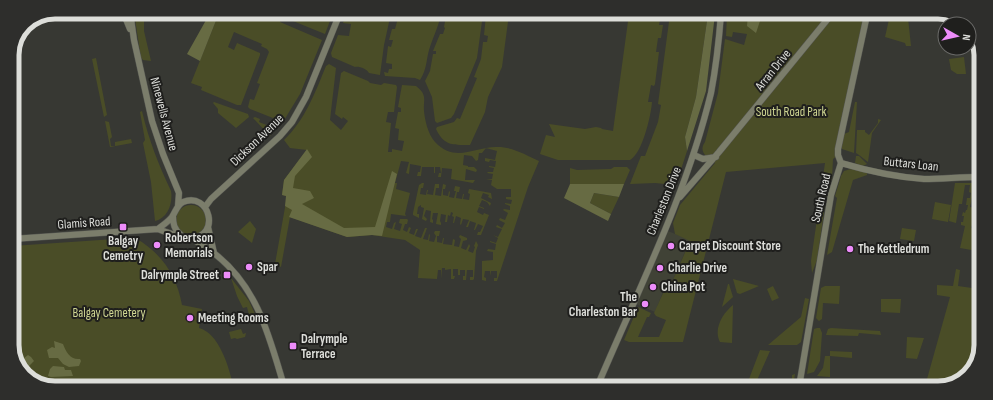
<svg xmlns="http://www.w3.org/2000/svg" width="993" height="400" viewBox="0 0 993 400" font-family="'Sofia Sans Condensed',sans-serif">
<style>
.built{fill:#404236}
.green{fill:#4a4d27}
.forest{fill:#676b43}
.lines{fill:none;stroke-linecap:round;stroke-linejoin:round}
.tertiary-casing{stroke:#555651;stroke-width:7}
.tertiary{stroke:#7b7d6b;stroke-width:6}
.poi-dot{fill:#ed8cfa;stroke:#1f1f1d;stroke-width:1.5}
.labels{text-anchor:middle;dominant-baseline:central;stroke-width:4;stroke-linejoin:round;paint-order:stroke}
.street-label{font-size:13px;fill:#dddeda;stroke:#1f1f1d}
.park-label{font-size:13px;fill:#d0d793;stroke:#1f1f1d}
.poi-label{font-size:13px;font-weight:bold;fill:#dddeda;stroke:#1f1f1d;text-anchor:start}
.rim{fill:none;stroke:#dddeda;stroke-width:5}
</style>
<rect width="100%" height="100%" fill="#373833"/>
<path class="built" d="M 668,231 L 690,240 L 673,280 L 668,280 L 655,312 L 636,304 Z"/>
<path class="green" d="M 134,12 L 144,12 L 144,31 L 151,61 L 143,60 L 141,58 Z
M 219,13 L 283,13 L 280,22 L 322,40 L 300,94 L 283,122 L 250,109 L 248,107 L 250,99 L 254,100 L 260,84 L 257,83 L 269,52 L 267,49 L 261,46 L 262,44 L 234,32 L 228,47 L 234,50 L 237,43 L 260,53 L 260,55 L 241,105 L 237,105 L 201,90 L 202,87 L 191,83 Z
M 289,13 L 333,13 L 325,34 L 288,19 Z
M 347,13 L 391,13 L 384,45 L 380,75 L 369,73 C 367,69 359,66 355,67 L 332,57 L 331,53 L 338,35 L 349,36 L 351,24 L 343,23 Z
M 396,13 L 441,13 C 439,26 433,37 429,50 C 426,61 427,69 420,80 L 415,78 L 385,76 L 384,72 L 388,73 L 389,69 L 392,69 L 392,64 L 386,63 L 388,46 L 391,47 L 393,40 L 389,40 L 392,29 L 395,29 L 398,18 L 395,17 Z
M 448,13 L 483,14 L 477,58 L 454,114 L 451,118 L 437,123 L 435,121 L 432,97 L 425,81 L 430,71 L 433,54 L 436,54 L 436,51 L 433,51 L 440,34 L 443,34 L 445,28 L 444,27 L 446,16 L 448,16 Z
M 490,14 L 509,14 L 502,67 L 488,97 L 485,112 L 470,145 C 453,145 444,146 436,129 L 437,127 L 454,122 L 457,118 L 460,119 L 477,78 L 474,77 L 481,59 L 483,42 L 487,42 L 488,36 L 484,35 L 486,15 L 490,15 Z
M 629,14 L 661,14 L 659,25 L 663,25 L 661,38 L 658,38 L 656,52 L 659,52 L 655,84 L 654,86 L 651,85 L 648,102 L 652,102 C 651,116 642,154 630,160 L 558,160 L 540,154 L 546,135 L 555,137 L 549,124 L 585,129 L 596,127 L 601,128 L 602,129 L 613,131 Z
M 670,14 L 708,14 L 696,97 L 685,137 L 687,151 L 676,185 L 655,183 L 630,184 L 641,156 L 645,156 L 658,122 L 661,105 L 658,104 Z
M 727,14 L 867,15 L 838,155 L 833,159 L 832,178 L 827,192 L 817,260 L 812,273 L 811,261 L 825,163 L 726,172 L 683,342 L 629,342 L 624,340 L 638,307 L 651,313 L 649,317 L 647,317 L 638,337 L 659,337 L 666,320 L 656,316 L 654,313 L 669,280 L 673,280 L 690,241 L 675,234 L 673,223 L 680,205 L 715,163 C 707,157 698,152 705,142 L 718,93 L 725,39 L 744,45 L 747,34 L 733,32 L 732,37 L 726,36 Z
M 890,15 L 913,15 L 913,17 L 908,18 L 911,46 L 906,46 L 905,43 L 885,37 Z
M 964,57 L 966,74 L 957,74 L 951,70 L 949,59 Z
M 96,58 L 107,115 L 104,117 L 92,59 Z
M 329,64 L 336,68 L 330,120 L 341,130 L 348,121 L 343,117 L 342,119 L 335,114 L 341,73 L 344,71 L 368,81 L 370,83 L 381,85 L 384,83 L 396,85 L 397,87 L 394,112 L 388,112 L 386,122 L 391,123 L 388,152 L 392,152 L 392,149 L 402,151 L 404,141 L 398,140 L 399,129 L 395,128 L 398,112 L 401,112 L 401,108 L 398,107 L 402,85 L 416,86 C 428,95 423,100 424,111 C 425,121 428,134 435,142 C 456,164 475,146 498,147 C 513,147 526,155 539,161 L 528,187 L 497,281 L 494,281 L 494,278 L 497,278 L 497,271 L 491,271 L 490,276 L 490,271 L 485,271 L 484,277 L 486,278 L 486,281 L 482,280 L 482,261 L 493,260 L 493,252 L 487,251 L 488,249 L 495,250 L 496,244 L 490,242 L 490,241 L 496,243 L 498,238 L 493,235 L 498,237 L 502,229 L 496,227 L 497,225 L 502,228 L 505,223 L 499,220 L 500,218 L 505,220 L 508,213 L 503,210 L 504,209 L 510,210 L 510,206 L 505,204 L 505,203 L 511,204 L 512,200 L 506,199 L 506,197 L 511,197 L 511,189 L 497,189 L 491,185 L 492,180 L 486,179 L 492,179 L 493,174 L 487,173 L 488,172 L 493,172 L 494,168 L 489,167 L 489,166 L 495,167 L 496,161 L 490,160 L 489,162 L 485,161 L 485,158 L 495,160 L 497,151 L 486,148 L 482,153 L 479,153 L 478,160 L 476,161 L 472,156 L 464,155 L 463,165 L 468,166 L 468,167 L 474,167 L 477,170 L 476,172 L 466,169 L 465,180 L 475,180 L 473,183 L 451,179 L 452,169 L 442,168 L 441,177 L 438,177 L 439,173 L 441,173 L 440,167 L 435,167 L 435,173 L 434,173 L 434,167 L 422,167 L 421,176 L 417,176 L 418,172 L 420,172 L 421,166 L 410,164 L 409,174 L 406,173 L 409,162 L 401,161 L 395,183 L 397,183 L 396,189 L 410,193 L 405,214 L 406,216 L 391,214 L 390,222 L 387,222 L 386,227 L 392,229 L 394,223 L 396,222 L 394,229 L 400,231 L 402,224 L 399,223 L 400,219 L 407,219 L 408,220 L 407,224 L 405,224 L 403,230 L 407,232 L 409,227 L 411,228 L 409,233 L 414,235 L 416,229 L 418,229 L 415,236 L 421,238 L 425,228 L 427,228 L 423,239 L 428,240 L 429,234 L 430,235 L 429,241 L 434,242 L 436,236 L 434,233 L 435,231 L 440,231 L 439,236 L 437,236 L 437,242 L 442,243 L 443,238 L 444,238 L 443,244 L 452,245 L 453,239 L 455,240 L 454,246 L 459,247 L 461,239 L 459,237 L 460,235 L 467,238 L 467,240 L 463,241 L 461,248 L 466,250 L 469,244 L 470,246 L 468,251 L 473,253 L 475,247 L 474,246 L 476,241 L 478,245 L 476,251 L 474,279 L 473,280 L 470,280 L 470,277 L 473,277 L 473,270 L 467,270 L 466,280 L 463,280 L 463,276 L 465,276 L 465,270 L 460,270 L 460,275 L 458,275 L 458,269 L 453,269 L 453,276 L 455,276 L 454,279 L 451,279 L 451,269 L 445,270 L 445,268 L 442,268 L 441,279 L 441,270 L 438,270 L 437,279 L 418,278 L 420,250 L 405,240 L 372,235 L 347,237 L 290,217 L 281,267 L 275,264 L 287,196 L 282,195 L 284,180 L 307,150 L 290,148 L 284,140 C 305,120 315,93 326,66 Z
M 214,102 L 248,114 L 249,117 L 236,128 L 218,113 L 218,109 L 213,103 Z
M 855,102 L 857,102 L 854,153 L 842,149 L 842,145 L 844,134 L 849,132 Z
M 142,111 C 149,141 158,163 171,191 C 173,203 168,218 155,221 L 151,182 L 143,143 L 145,140 L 140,112 Z
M 255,117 L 260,119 L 259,122 L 274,128 L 270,136 L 253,118 Z
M 878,119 L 881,120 L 872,133 L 868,162 L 859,155 L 856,153 L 857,130 L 865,130 L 865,132 L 869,135 L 878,123 Z
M 105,121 L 109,122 L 112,137 L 110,139 L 111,146 L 115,146 L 115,142 L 131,139 L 132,143 L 110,147 Z
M 856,156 L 859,156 L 867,164 L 863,166 L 855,163 Z
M 614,167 L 627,167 L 630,170 L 624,184 L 570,184 L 570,168 L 577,170 L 611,169 Z
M 851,169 L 867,172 L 867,175 L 853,180 L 832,252 L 827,255 L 837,198 L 835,196 L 841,176 L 844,171 Z
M 422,183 L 424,183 L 423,188 L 421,188 L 420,194 L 426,195 L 427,190 L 428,190 L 427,194 L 433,195 L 435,184 L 439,184 L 439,188 L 436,188 L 435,195 L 441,196 L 443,184 L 446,185 L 445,189 L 443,189 L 443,195 L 448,196 L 449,191 L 450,192 L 449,197 L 454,198 L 456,191 L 454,191 L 455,186 L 460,187 L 459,192 L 457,192 L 456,198 L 462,199 L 463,194 L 464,194 L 463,199 L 469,200 L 470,194 L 468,193 L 469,189 L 491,193 L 492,199 L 488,197 L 489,195 L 483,193 L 481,198 L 491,203 L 490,206 L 487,202 L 482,200 L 479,206 L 484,208 L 484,209 L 479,207 L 477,212 L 483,215 L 484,213 L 489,215 L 481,235 L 477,235 L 478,232 L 480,232 L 483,226 L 478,224 L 475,230 L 474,230 L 476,223 L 470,221 L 468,227 L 466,227 L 469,220 L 463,219 L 461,225 L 460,224 L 461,218 L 456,216 L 454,223 L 453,223 L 454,217 L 452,216 L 453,213 L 451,212 L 450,216 L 448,215 L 447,222 L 445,222 L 446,215 L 441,214 L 440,221 L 441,223 L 441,225 L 436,224 L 438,213 L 433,213 L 432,219 L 433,220 L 433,223 L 430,222 L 431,211 L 426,210 L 424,216 L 427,219 L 426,221 L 422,219 L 424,208 L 421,207 L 421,205 L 418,207 L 417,214 L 419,214 L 419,218 L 413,215 L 413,213 L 419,185 Z
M 955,183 L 975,183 L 970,207 L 975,208 L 976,196 L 979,196 L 979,208 L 975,208 L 974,218 L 971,228 L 979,230 L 977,251 L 960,248 L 965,226 L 961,225 L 961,222 L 963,222 L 964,216 L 962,216 L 963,212 L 965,213 L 966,210 L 967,210 L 968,205 L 966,205 L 967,198 L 970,198 L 971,193 L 969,192 L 970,185 L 965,185 L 962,204 L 959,204 L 956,223 L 949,221 Z
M 594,193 L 619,197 L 611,214 L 590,203 Z
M 935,202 L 951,205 L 948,222 L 932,219 Z
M176 220a15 15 0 1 1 30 0a15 15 0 1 1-30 0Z
M 250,221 L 256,229 L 252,243 L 238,232 Z
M 902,228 L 916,230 L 914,241 L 900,239 Z
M 115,239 L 126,241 L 134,244 L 137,239 C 162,254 177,276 182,305 L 202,309 L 199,328 C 219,333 229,367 233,385 L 39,385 L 21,371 L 12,348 L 12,246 Z
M 956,269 L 960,270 L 958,286 L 979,289 L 978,361 L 962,381 L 951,384 L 927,379 L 950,297 L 937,295 L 937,285 L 953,286 Z
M 231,278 L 249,301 L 255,314 L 254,316 L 250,318 L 247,316 L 249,315 L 247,307 L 243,308 L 237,296 Z
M 733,279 L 759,286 L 740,294 L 737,293 Z
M 728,284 L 729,284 L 733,297 L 722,307 Z
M 773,286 L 779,298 L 772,301 L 767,289 Z
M 825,286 L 840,286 L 839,304 L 823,303 L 822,319 L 819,321 L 816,318 L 821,288 Z
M 805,298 L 809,299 L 801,342 L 797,345 L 768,345 L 801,317 Z
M 881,299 L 901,299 L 900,313 L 881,312 Z
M 733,305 L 732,343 L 720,342 C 713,329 723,313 733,305 Z
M 817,328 L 820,328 L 822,333 L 820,361 L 814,372 L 807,374 L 814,329 Z
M 831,328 L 880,331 L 881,335 L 859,333 L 858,336 L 826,335 L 828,329 Z
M 241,329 L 243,334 L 246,333 L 245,337 L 237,339 L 235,338 L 231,339 L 229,332 Z
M 907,337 L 924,338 L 917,359 L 906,358 Z
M 760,350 L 770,351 L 754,387 L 746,387 Z
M 830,351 L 852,352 L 852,358 L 830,356 L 830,377 L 817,376 L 823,368 L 825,356 L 830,356 Z
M 795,374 L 793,387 L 782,387 L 784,384 L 792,381 L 792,375 Z"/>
<path class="forest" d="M 210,13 L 219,13 L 200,61 L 187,54 Z
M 708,14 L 715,14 L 706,91 L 687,151 L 685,137 L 696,97 Z
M 748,14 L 762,15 L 756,33 L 747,26 Z
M 307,149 L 312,157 L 295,176 L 293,188 L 310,191 L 314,198 L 302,204 L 344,228 L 375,227 L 392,171 L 397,174 L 382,236 L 372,235 L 347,237 L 289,217 L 292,210 L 285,206 L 286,196 L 282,195 L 284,180 Z
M 570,184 L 624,184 L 619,197 L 594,193 L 590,203 L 611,214 L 608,221 L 564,198 Z
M 54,341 L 63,344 C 66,352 70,360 80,359 L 81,361 L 79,366 L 69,367 L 63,364 L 58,358 L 49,358 L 47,350 L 52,347 L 55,348 Z
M 15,349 L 22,353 L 21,355 L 24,358 L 28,355 L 31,357 L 34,361 L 29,366 L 30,372 L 20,368 L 14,354 Z
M 53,366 L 64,367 L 65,370 L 71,370 L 73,376 L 51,377 L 48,376 L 50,369 Z"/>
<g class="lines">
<g class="tertiary-casing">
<path id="tertiary" d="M 123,12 L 130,29
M 130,12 L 134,40 L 152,121 L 163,154 L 179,193 L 178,206
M 694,155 L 703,159 L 716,157
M 841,163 C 868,171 896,177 924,179 C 942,179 961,177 980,177
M 680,197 L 719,152 L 831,15
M 205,207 L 211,199 L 280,136 L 292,122 L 306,97 L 340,13
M 173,216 C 173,224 174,229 181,235
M 208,227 L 214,253
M 191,238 C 199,243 207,248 215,254 C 258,288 269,336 284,386
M 12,239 L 158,229 C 165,232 183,238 191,238 C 221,237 210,191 183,202 C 177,205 176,211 172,217 C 168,222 163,225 158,229
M 597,387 C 638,290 686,196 711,93 C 716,67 719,40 721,14
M 799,387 L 831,195 L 841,163 L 838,155 L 838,149 L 867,15"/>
</g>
<use href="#tertiary" class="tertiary"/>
</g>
<g class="poi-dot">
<rect x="119" y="223" width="8" height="8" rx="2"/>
<circle cx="157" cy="245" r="4"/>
<circle cx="671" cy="246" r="4"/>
<circle cx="850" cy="249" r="4"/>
<circle cx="249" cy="267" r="4"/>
<circle cx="660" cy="268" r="4"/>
<rect x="223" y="271" width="8" height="8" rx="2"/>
<circle cx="653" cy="287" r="4"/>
<circle cx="645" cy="304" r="4"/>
<circle cx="190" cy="318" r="4"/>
<rect x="289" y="342" width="8" height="8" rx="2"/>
</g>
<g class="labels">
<g class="street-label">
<text transform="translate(773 70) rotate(-51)">Arran Drive</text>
<text transform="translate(164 114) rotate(75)">Ninewells Avenue</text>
<text transform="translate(257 140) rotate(-44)">Dickson Avenue</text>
<text transform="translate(911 164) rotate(6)">Buttars Loan</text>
<text transform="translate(821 198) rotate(-77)">South Road</text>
<text transform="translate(664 201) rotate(-68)">Charleston Drive</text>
<text transform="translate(84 223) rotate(-4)">Glamis Road</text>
</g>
<g class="park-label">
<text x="791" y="112">South Road Park</text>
<text x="109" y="313">Balgay Cemetery</text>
</g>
<g class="poi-label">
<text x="165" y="238">Robertson<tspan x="165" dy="15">Memorials</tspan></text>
<text x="123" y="241" text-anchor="middle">Balgay<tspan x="123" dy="15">Cemetry</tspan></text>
<text x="679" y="246">Carpet Discount Store</text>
<text x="858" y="249">The Kettledrum</text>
<text x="257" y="267">Spar</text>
<text x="668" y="268">Charlie Drive</text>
<text x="219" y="275" text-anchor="end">Dalrymple Street</text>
<text x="661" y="287">China Pot</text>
<text x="637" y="297" text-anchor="end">The<tspan x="637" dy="15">Charleston Bar</tspan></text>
<text x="198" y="318">Meeting Rooms</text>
<text x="301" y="339">Dalrymple<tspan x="301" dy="15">Terrace</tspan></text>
</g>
</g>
<path d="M0 0H993V400H0ZM55 19H938A36 36 0 0 1 974 55V345A36 36 0 0 1 938 381H55A36 36 0 0 1 19 345V55A36 36 0 0 1 55 19Z" fill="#2e2e2c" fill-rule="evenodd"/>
<path class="rim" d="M55 19H938A36 36 0 0 1 974 55V345A36 36 0 0 1 938 381H55A36 36 0 0 1 19 345V55A36 36 0 0 1 55 19Z"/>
<g transform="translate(957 36) rotate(98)"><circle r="19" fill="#1f1f1d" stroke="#6b6b69"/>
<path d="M0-3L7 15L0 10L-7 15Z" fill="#ed8cfa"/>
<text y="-6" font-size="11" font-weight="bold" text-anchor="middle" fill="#dddeda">N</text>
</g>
</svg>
